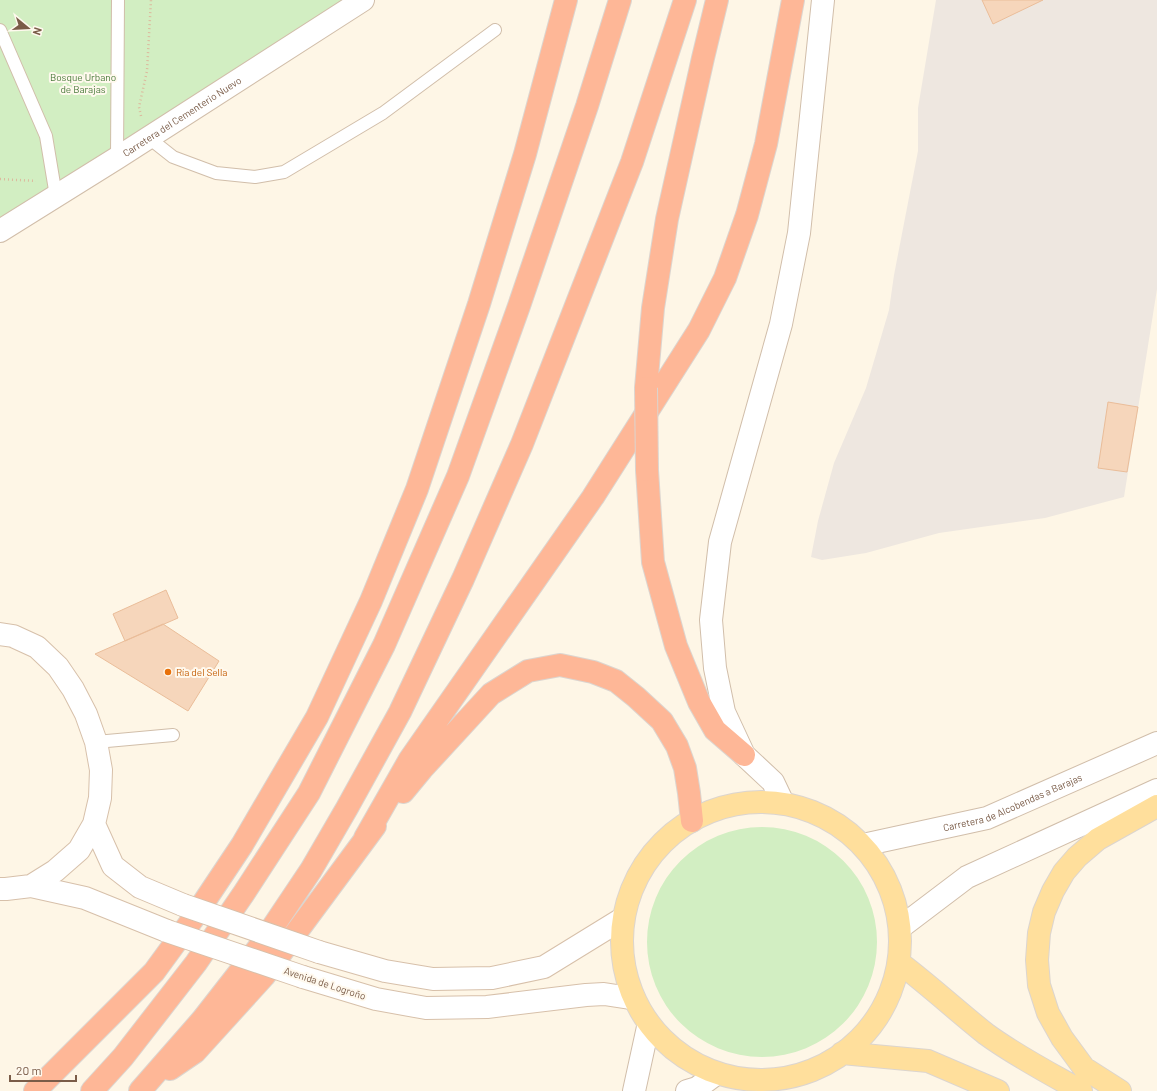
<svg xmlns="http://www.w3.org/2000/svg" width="1157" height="1091" viewBox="0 0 1157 1091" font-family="Barlow,sans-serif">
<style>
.industrial{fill:#eee7e0}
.green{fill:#d2eec2}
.building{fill:#f6d6bb;stroke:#eabd99}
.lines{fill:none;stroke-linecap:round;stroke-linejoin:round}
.service-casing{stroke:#d1beaa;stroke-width:14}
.tertiary-casing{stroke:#d1beaa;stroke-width:24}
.secondary-casing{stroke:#d7c0aa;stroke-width:24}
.primary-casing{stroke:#dcd5cf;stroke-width:24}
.motorway-casing{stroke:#dcd5cf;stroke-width:24}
.path{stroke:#dcb99d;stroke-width:2.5;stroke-dasharray:1 3;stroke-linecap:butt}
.service{stroke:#fff;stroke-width:12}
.tertiary{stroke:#fff;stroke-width:22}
.secondary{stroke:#fff;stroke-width:22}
.primary{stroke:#ffdf9c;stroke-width:22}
.motorway{stroke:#feb797;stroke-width:22}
.secondary-bridge-casing{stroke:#d7c0aa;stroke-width:24;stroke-linecap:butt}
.motorway-bridge-casing{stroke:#dcd5cf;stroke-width:24;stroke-linecap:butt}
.secondary-bridge{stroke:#fff;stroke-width:22}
.motorway-bridge{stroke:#feb797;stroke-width:22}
.food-dot{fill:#e8710a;stroke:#fff9ee;stroke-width:1.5}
.labels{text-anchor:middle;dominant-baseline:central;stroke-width:4;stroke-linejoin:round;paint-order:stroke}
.park-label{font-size:10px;fill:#4b7b3c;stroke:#fff9ee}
.street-label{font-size:10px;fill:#7a5c48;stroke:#fff9ee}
.food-label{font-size:10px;fill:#c56008;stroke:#fff9ee;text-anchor:start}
</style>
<rect width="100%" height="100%" fill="#fef6e6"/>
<path class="industrial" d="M 936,0 L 1157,0 L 1157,289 L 1124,497 L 1045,518 L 939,533 L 866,553 L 822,560 L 811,557 L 818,521 L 834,463 L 866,388 L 889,310 L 894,275 L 918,151 L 918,108 Z"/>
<path class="green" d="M 0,0 L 344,0 L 0,231 Z
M647 942a115 115 0 1 1 230 0a115 115 0 1 1-230 0Z"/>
<path class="building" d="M 982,0 L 1043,0 L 993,24 Z
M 1108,402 L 1138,407 L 1127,472 L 1098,468 Z
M 166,590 L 178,618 L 125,641 L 113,614 Z
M 163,624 L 219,661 L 188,711 L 95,654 Z"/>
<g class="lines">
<g class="service-casing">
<path id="service" d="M 0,30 L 46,136 L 56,196
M 149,138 L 173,157 L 216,173 L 255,177 L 284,172 L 383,113 L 495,30
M 117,158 L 118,0
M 96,742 L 173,735"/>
</g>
<g class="tertiary-casing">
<g id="tertiary">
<path id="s1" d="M 0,231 L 117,158 L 363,0"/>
<path d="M 782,801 L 773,782 L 744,755 L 724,712 L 715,668 L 711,620 L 720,542 L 781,324 L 799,233 L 823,0"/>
<path id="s2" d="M 863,845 L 987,818 L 1157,743"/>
<path d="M 901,927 L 967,877 L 1157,790"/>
<path d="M 634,1091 L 648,1027"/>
<path d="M 687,1091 L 697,1088 L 716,1074"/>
</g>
</g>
<g class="secondary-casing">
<path id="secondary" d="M 0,634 L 13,636 L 37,647 L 58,667 L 73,689 L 86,714 L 96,742 L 101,770 L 100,798 L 94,824 L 79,850 L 55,871 L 31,886 L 6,889 L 0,889
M 94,824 L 113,866 L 140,887 L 183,905
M 31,886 L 85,898 L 167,931
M 319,952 L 385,971 L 433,979 L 492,978 L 544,967 L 622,919
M 303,977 L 376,999 L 426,1008 L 487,1007 L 586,995 L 604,994 L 630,998"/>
</g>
<g class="primary-casing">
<path id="primary" d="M622 941a139 139 0 1 1 278 0a139 139 0 1 1-278 0Z
M 901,964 C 930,986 957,1011 986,1034 C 1016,1056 1049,1073 1081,1091
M 842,1053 L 928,1061 L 998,1091
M 1120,1091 L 1084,1068 L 1062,1038 L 1048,1013 L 1039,985 L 1037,960 L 1039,933 L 1044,912 L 1053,891 L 1064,872 L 1077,857 L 1098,839 L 1157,806"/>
</g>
<g class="motorway-casing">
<path id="motorway" d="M 646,388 L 653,308 L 667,219 L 703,58 L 717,0
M 647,470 L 653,562 L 676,646 L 699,702 L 715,730 L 744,755
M 403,792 L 422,769 L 491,694 L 528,671 L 560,665 L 593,672 L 616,681 L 636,697 L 662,721 L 677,746 L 685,768 L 689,793 L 692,821
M 365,838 L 410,759 L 593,497 L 699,330 L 725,278 L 747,215 L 766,144 L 793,0
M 170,1069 L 195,1052 L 264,976 L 375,826
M 35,1091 L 154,972 L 192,920 L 242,845 L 317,717 L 371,601 L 417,489 L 479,304 L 525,154 L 566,0
M 92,1091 L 123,1057 L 196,963 L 244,893 L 309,793 L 384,645 L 458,476 L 519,306 L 587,106 L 620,0
M 140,1091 L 203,1019 L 260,946 L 311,870 L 347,808 L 400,712 L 463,579 L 522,444 L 632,162 L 685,0"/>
</g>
<path class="path" d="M 141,116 L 139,107 L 147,71 L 151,0
M 0,179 L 36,181"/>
<use href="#service" class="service"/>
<use href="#tertiary" class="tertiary"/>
<use href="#secondary" class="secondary"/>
<use href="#primary" class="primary"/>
<use href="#motorway" class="motorway"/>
<g class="secondary-bridge-casing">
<path id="secondary-bridge" d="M 183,905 L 319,952
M 167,931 L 303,977"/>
</g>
<g class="motorway-bridge-casing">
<path id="motorway-bridge" d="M 646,388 L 647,470"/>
</g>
<use href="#secondary-bridge" class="secondary-bridge"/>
<use href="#motorway-bridge" class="motorway-bridge"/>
</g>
<circle class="food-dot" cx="168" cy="672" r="4"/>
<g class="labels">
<g class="park-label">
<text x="83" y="77">Bosque Urbano<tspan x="83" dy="12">de Barajas</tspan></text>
</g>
<g class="street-label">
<text stroke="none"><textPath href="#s1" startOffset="215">Carretera del Cementerio Nuevo</textPath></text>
<text stroke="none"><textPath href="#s2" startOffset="156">Carretera de Alcobendas a Barajas</textPath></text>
<text transform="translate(325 983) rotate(18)">Avenida de Logroño</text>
</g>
<g class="food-label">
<text x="176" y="672">Ría del Sella</text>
</g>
</g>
<g transform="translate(28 28) rotate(108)" stroke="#fff9ee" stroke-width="3" paint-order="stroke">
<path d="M0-3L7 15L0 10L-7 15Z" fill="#7a5c48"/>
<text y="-6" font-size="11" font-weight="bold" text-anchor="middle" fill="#7a5c48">N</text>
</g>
<path d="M10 1075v6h66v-6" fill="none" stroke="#7a5c48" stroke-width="2"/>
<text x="16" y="1075" font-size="12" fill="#7a5c48" stroke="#fff9ee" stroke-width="3" paint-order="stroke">20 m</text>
</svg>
